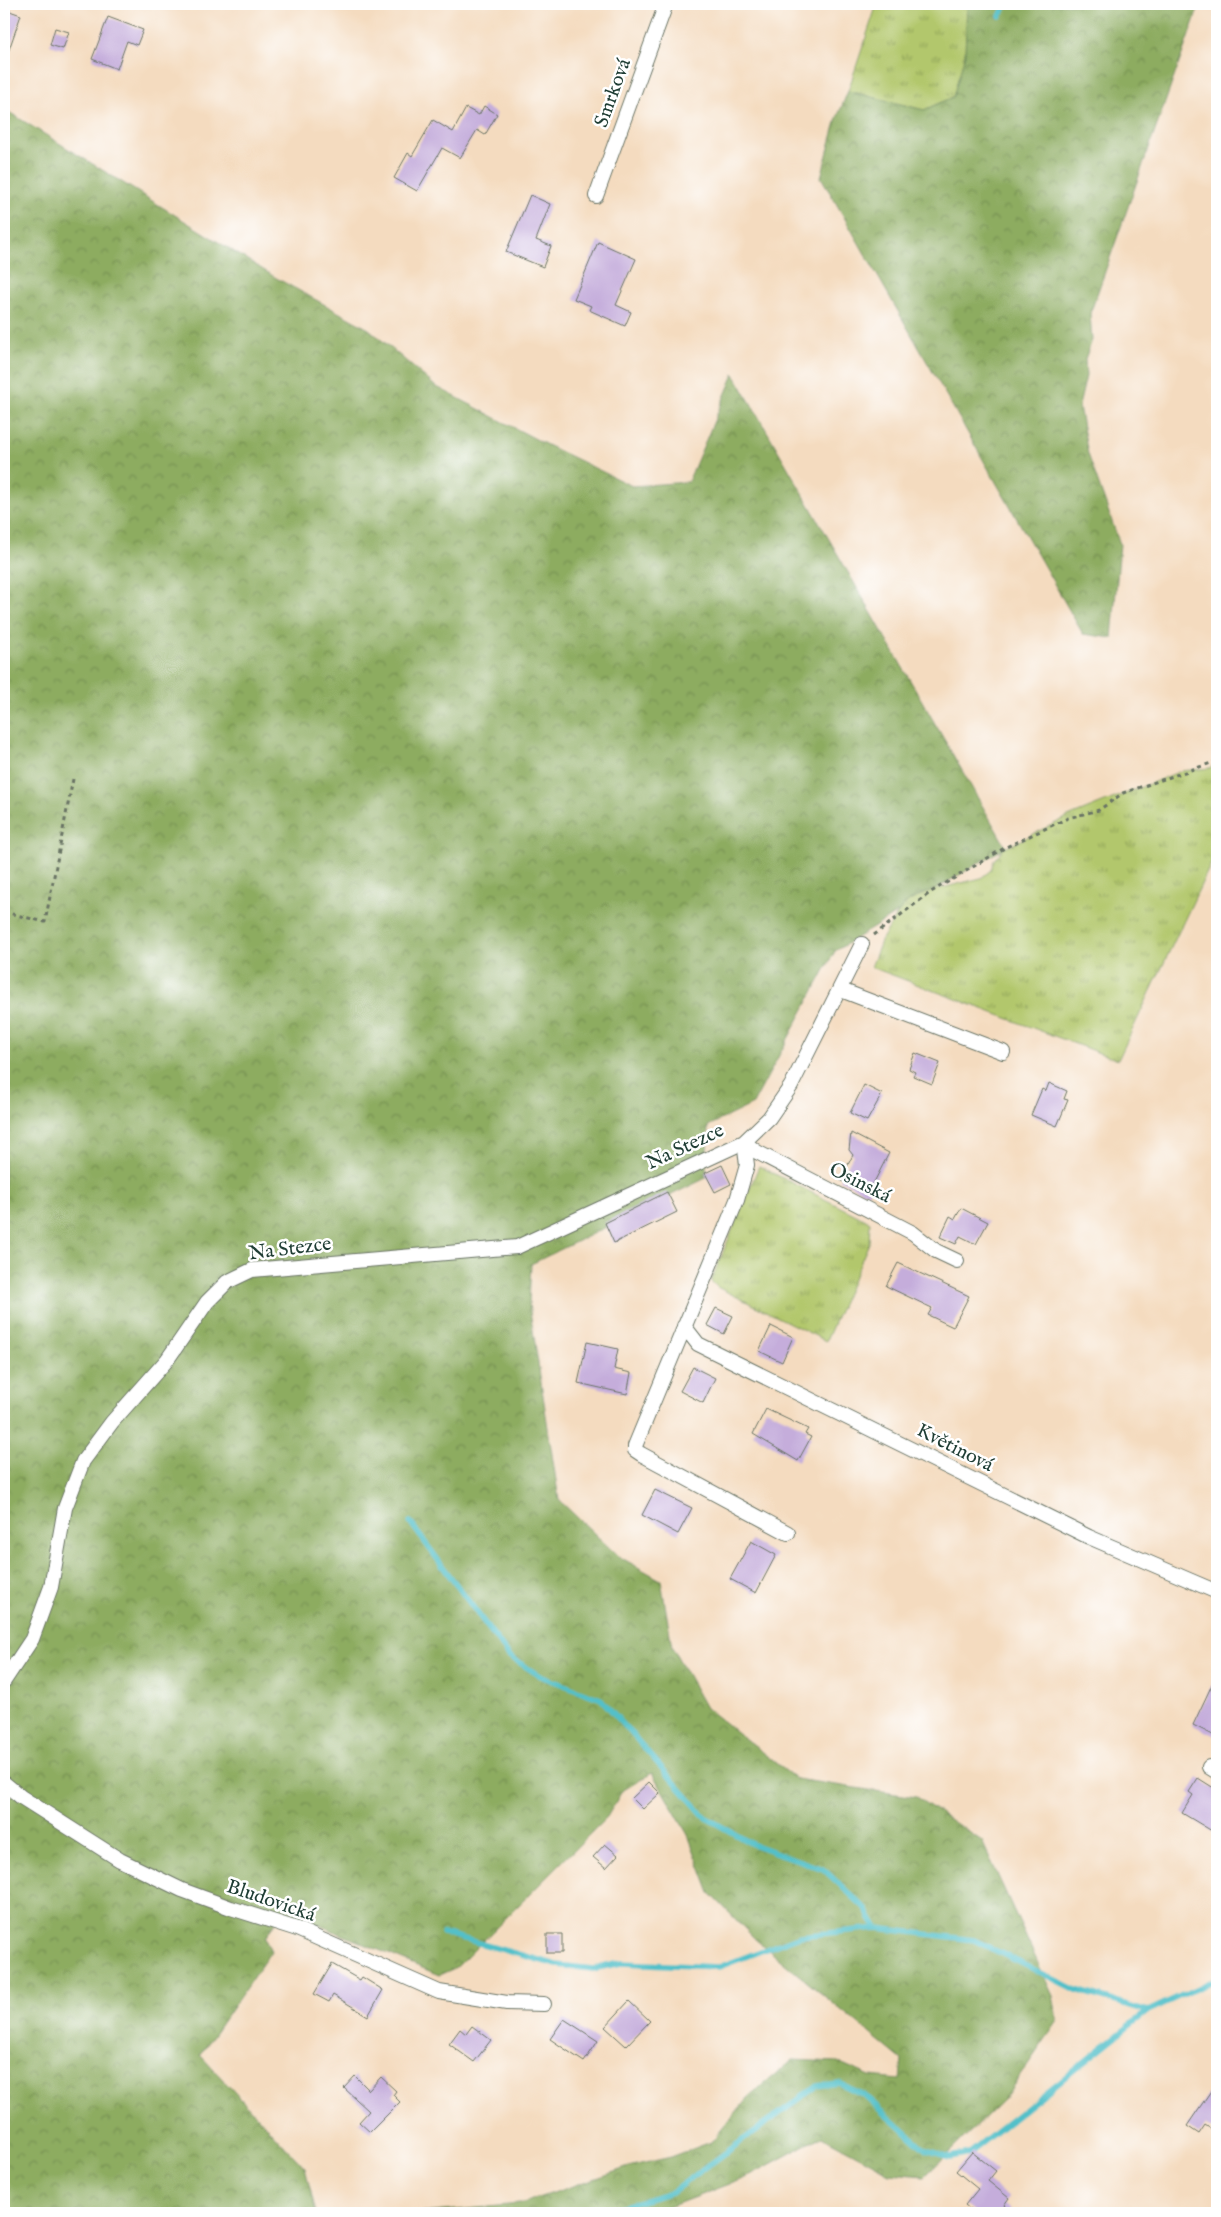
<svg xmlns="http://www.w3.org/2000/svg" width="1221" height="2217" viewBox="0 0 1221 2217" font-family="'IM FELL English',serif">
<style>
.grass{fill:url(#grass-tufts);stroke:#688250}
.forest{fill:url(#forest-crowns);stroke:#56744a}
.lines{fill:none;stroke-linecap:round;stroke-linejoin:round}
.stream{stroke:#53c0c9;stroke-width:5.5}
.building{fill:#c5addb}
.minor-casing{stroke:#6a7465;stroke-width:16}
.path{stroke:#6a7465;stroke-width:3;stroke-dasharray:4 4;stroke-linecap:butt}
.minor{stroke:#fff;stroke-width:14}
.labels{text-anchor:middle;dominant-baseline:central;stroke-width:5;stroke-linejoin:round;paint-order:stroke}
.street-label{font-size:20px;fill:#1f3d34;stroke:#fff}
</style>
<defs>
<pattern id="grass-tufts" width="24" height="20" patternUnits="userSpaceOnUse" patternTransform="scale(1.25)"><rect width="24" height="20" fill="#b2c76c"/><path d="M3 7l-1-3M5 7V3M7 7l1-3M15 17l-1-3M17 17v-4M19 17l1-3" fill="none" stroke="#90a35a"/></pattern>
<pattern id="forest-crowns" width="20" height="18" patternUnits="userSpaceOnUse" patternTransform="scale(1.25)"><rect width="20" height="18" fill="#8dac60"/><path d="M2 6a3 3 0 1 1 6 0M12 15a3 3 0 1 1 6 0" fill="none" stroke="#738d50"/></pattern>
</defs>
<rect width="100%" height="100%" fill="#fff"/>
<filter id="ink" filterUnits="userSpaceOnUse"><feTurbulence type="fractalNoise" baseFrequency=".02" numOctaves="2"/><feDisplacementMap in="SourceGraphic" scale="10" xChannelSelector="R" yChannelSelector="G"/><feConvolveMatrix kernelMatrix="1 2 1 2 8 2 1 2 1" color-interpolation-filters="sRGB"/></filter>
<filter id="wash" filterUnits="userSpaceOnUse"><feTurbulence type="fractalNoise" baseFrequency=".0096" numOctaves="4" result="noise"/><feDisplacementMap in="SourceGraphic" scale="20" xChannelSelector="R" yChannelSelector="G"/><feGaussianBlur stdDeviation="1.12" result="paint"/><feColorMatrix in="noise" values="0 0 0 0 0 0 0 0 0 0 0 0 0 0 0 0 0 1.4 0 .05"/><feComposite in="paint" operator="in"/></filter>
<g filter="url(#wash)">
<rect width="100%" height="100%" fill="#f4dbbf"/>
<path class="grass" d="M 877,4 L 967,4 L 965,55 L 953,97 L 924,110 L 848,91 Z
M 1217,762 L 1217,851 L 1118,1060 L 871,967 L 882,939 L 903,905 L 926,892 L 981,878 L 991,870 L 994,860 L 1003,849 L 1068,817 L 1181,771 L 1210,768 Z
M 759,1166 L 870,1222 L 869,1243 L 826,1341 L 717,1287 L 711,1281 Z"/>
<path class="forest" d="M 967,4 L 1200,4 L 1090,314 L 1092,340 L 1085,359 L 1086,376 L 1079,406 L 1088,454 L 1120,544 L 1112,638 L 1083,634 L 821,177 L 837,118 L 848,91 L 924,110 L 953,97 L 965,55 Z
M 4,109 L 278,279 L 369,329 L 435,386 L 549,446 L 632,486 L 688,482 L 734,374 L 1006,847 L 934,890 C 921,893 906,901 899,912 L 835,951 L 753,1104 L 708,1126 L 706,1178 L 531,1264 L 529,1304 L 559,1500 L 618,1556 L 661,1580 L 672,1647 L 706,1708 L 796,1779 L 916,1797 L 982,1841 L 1053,1996 L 1058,2021 L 1004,2099 L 925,2176 L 890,2173 L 822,2136 L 743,2179 L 653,2213 L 422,2213 L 520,2204 L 632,2166 L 671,2157 L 711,2142 L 748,2098 L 793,2060 L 838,2062 L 870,2076 L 900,2079 L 902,2060 L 755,1939 L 710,1893 L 688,1835 L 652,1773 L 622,1791 L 607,1817 L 457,1967 L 439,1975 L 283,1910 L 265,1938 L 271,1951 L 200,2055 L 305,2168 L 316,2213 L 4,2213 Z"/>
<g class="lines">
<path class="stream" d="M 1000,16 L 1006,4
M 410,1522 L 509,1656 L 540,1676 L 601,1699 L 705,1817 L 752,1844 L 823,1869 L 865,1908 L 877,1928
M 443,1933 L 557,1965 L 593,1969 L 621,1963 L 719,1967 L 800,1936 L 877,1928 L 974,1940 L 1076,1990 L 1148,2011 L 1217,1979
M 600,2213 L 672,2192 L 817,2086 L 839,2083 L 864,2095 L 926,2150 L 950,2157 L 970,2153 L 1148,2011"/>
</g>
<g id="blocks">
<path class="building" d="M 4,9 L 21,15 L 6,58 L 4,57 Z
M 108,17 L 143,30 L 137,45 L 127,41 L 117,69 L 92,59 Z
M 55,28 L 69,32 L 63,49 L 50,45 Z
M 484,106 L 497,114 L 485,135 L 477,130 L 460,158 L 442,148 L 417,191 L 394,178 L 408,153 L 412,156 L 433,120 L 453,132 L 466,108 L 479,115 Z
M 530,195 L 550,204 L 536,240 L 551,246 L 543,267 L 506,252 Z
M 598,242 L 636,259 L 616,305 L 631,312 L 625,326 L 589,310 L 591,306 L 574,299 Z
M 915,1053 L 940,1063 L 932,1084 L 913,1076 L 915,1072 L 909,1069 Z
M 1049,1083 L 1067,1091 L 1064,1099 L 1068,1100 L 1057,1126 L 1031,1115 L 1042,1089 L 1046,1091 Z
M 864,1085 L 882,1094 L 867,1121 L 850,1113 Z
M 851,1133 L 889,1153 L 868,1194 L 840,1180 L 853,1155 L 849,1150 Z
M 722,1165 L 731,1184 L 715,1192 L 705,1173 Z
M 667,1192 L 677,1212 L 614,1243 L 605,1223 Z
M 961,1208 L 988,1222 L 976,1244 L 960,1236 L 956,1244 L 940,1237 L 950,1216 L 955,1219 Z
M 898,1263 L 969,1296 L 953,1327 L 928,1315 L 932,1308 L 886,1286 Z
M 716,1308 L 733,1316 L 724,1334 L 707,1325 Z
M 771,1326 L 793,1337 L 782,1362 L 759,1351 Z
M 587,1342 L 618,1349 L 614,1369 L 631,1373 L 627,1394 L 578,1383 Z
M 693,1367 L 715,1378 L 703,1403 L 680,1391 Z
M 766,1409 L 808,1429 L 805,1434 L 811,1437 L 798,1461 L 753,1434 Z
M 655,1490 L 692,1508 L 678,1534 L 642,1515 Z
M 751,1541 L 776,1555 L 756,1593 L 730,1579 Z
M 1217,1674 L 1217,1737 L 1193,1725 Z
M 1198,1778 L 1217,1790 L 1217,1834 L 1182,1813 L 1193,1795 L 1189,1792 Z
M 649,1782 L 660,1793 L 643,1809 L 632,1798 Z
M 605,1844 L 618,1855 L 606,1868 L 593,1857 Z
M 547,1934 L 562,1934 L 562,1953 L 547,1953 Z
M 332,1964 L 360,1980 L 362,1977 L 383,1990 L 368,2016 L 333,1995 L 329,2002 L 314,1994 Z
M 629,2001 L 650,2021 L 626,2046 L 605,2027 Z
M 564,2019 L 598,2041 L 584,2062 L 550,2039 Z
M 472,2026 L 491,2040 L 474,2062 L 449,2044 L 460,2029 L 466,2034 Z
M 355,2076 L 369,2090 L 381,2077 L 396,2091 L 393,2095 L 400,2102 L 370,2132 L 359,2122 L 369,2111 L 344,2088 Z
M 1217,2082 L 1217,2133 L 1205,2125 L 1199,2134 L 1187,2126 Z
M 972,2152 L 996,2171 L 988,2181 L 1009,2198 L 1004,2205 L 1014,2213 L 975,2213 L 965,2205 L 978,2189 L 956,2171 Z"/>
</g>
</g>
<g filter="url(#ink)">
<use href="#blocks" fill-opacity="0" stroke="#6a7465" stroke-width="1"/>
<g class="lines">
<g class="minor-casing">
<path id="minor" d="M 596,196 L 666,4
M 841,990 L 1003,1052
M 744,1142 L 747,1165 L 737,1200 L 635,1446 L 635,1450 L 641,1454 L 788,1533
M 744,1142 L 757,1152 L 913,1233 L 936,1251 L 957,1261
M 684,1326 L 698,1344 L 1089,1537 L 1217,1592
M 4,1681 L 32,1639 L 51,1587 L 65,1508 L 83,1461 L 112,1422 L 167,1360 L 207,1302 L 227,1282 L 252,1270 L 517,1247 L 744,1142 L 769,1118 L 791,1086 L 862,944
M 1209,1767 L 1217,1772
M 4,1783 L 21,1797 L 120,1860 L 182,1890 L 231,1908 L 297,1929 L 439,1992 L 507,2003 L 544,2004"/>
</g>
<path class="path" d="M 4,912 L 45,922 L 73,779
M 874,935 L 931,892 L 1006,847 L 1068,818 L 1099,810 L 1123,793 L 1217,761"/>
<use href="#minor" class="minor"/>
</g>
</g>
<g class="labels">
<g class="street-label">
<text transform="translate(613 93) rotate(-70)">Smrková</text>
<text transform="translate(685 1147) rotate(-25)">Na Stezce</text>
<text transform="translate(860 1183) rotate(27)">Osinská</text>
<text transform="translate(290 1249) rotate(-7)">Na Stezce</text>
<text transform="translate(955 1448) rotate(27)">Květinová</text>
<text transform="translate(271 1901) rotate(19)">Bludovická</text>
</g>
</g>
<rect width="1221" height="2217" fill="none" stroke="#fff" stroke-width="20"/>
</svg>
